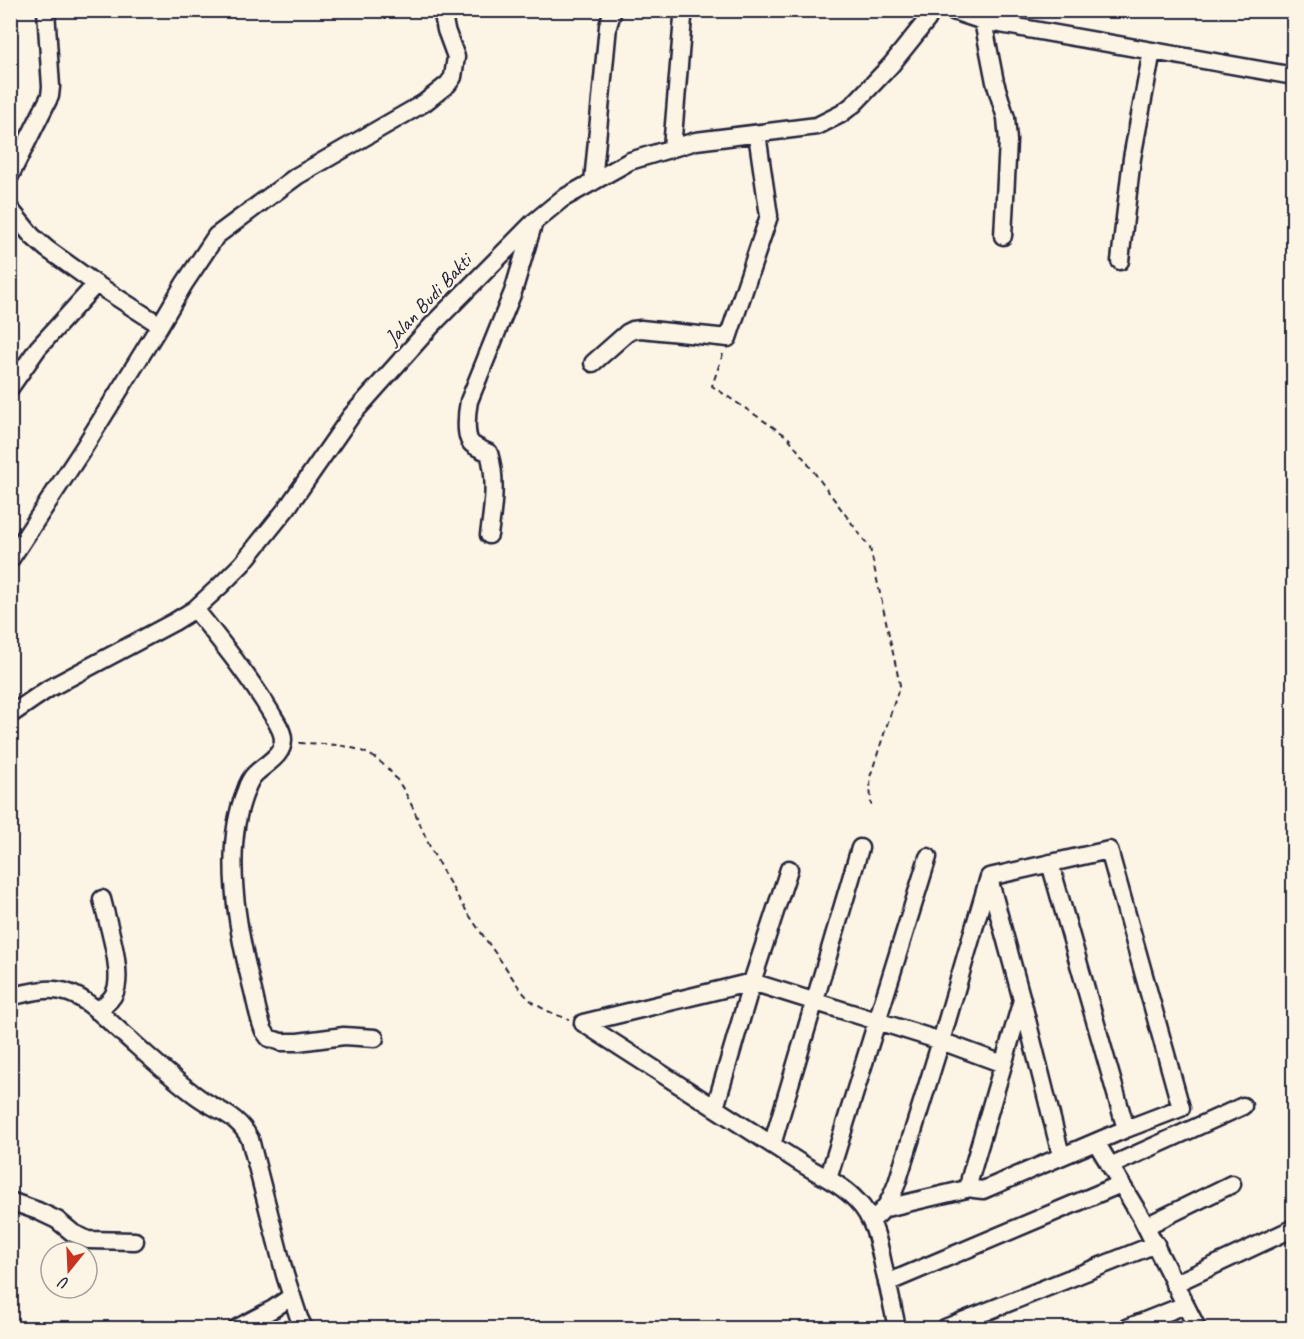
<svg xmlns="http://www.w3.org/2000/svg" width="1304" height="1339" viewBox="0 0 1304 1339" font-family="Caveat,sans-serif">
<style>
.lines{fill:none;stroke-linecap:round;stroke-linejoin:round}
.minor-casing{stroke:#22223b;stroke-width:21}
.path{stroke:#22223b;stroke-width:2;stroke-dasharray:6 4.5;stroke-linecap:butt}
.minor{stroke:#fcf5e5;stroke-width:16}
.labels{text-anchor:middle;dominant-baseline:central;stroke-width:4.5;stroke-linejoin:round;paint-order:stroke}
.street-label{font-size:21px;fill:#22223b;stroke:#fcf5e5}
</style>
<rect width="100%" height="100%" fill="#fcf5e5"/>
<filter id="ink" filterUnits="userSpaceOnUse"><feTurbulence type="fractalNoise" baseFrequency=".0167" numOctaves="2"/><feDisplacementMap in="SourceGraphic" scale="12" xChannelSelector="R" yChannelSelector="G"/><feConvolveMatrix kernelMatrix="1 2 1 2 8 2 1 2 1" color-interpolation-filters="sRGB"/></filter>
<g filter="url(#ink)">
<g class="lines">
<g class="minor-casing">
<path id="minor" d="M 950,10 L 983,21 L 1294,76
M 983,21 L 995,82 L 1006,118 L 1008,141 L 1003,236
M 672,148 L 683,18 L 683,10
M 10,176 L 50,96 L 51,87 L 46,10
M 593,182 L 608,26 L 613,10
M 10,209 L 32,236 L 47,249 L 96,284 L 160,325
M 1120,261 L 1132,158 L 1152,51
M 593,363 L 627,333 L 633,330 L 641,329 L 728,338 L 769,216 L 757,134
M 10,388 L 38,348 L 96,284
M 489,535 C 493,508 497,479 489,453 C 483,450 477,448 472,444 C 464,437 467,411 469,401 L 513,292 L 533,225
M 10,560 L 83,449 L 160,325 L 184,284 L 216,236 L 297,176 L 424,103 L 448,84 L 453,77 L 456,57 L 446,30 L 442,10
M 195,609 C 221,642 248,675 270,711 C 275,720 283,730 283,740 C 283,756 265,764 255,774 C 251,778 248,784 246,790 C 222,848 237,928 252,987 C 256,1002 258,1017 264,1031 L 269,1038 L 281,1042 L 298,1042 L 344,1036 L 375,1038
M 10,715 L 48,689 L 174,622 L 195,609 L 221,585 L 242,564 L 287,508 L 351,416 L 434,323 L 534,222 L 562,199 L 630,161 L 696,141 L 817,126 L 841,114 L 854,104 L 891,65 L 927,20 L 932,10
M 1050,863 L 1126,1129
M 989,877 L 1109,850 L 1181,1108 L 1126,1129 L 983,1190 L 974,1189 L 969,1185 L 970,1178 L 1022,1000
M 989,878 L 1022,1000 L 1061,1155
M 10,997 C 30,992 49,986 69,993 C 89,1000 105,1018 120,1031 C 146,1054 170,1077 198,1097 C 219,1112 237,1114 250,1139 L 285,1275 L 299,1318 L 304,1328
M 97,1011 C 103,1006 111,1001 114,994 C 125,975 107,921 102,899
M 583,1023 L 799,1162 C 818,1174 842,1184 857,1201 C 875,1219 879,1245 884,1269 C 889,1289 893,1309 897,1328
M 583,1023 L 752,982 L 941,1041 L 1003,1064
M 715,1108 L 752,982 L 789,869
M 1096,1142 L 1141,1217 L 1197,1328
M 772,1145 L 860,848
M 1110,1166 L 1243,1106
M 828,1179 L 928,857
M 10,1201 L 38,1211 L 57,1220 L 73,1233 L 88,1240 L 135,1241
M 886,1208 L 971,1188
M 871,1221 C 886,1209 890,1201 897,1183 L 941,1041 L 989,877
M 1146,1226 L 1232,1184
M 887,1283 L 1121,1184
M 1174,1284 L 1294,1228
M 237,1328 L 273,1309 L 292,1296
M 945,1328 L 1156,1244
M 1127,1328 L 1185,1305"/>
</g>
<path class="path" d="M 723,354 L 712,386 L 788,437 L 870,548 L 900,685 L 870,777 L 871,805
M 299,743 C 322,744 349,743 370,755 C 405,775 415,816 431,849 C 451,889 475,925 501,961 C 510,973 518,988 528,998 C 539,1008 555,1015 569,1019"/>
<use href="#minor" class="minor"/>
</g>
</g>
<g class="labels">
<g class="street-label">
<text transform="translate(428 299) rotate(-47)">Jalan Budi Bakti</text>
</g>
</g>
<rect width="1304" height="1339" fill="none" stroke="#fcf5e5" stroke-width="36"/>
<rect x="18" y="18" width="1268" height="1303" fill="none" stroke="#22223b" stroke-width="2" filter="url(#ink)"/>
<g transform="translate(69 1270) rotate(198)"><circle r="28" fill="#fcf5e5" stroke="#a5a1a1" stroke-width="1.5"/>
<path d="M0-4.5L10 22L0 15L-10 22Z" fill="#c8321e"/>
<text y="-9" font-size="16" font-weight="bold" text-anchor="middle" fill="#22223b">U</text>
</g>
</svg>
